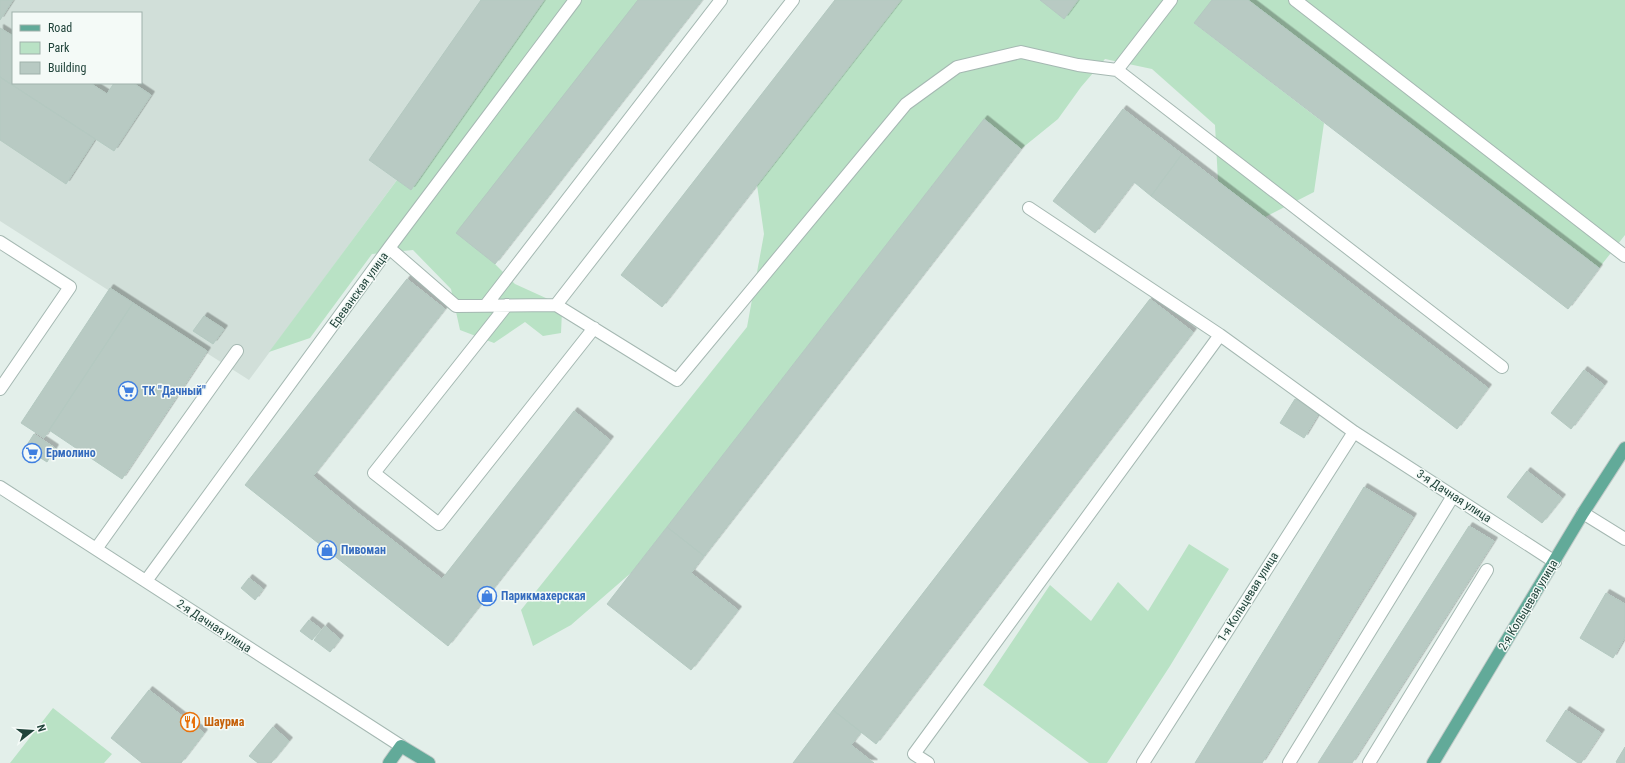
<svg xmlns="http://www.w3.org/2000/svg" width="1625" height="763" viewBox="0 0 1625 763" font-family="'Roboto Condensed',sans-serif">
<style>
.built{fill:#d1dfd9;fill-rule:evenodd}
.green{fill:#b9e2c5}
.building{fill:#b8cac3;stroke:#b4c9c1;filter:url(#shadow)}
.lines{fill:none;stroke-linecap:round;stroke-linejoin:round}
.minor-casing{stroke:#a5b8b2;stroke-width:14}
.major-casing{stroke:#c1cac8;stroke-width:14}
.minor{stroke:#fff;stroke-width:12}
.major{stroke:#62aa99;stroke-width:12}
.labels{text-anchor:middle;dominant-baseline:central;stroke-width:3;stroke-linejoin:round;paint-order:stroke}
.street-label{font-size:12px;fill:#20433a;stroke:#f4faf7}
.shop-label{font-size:12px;font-weight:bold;fill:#366cbe;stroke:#f4faf7;text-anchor:start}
.food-label{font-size:12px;font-weight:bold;fill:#c56008;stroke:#f4faf7;text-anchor:start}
</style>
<defs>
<filter id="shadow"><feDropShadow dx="3.5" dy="-3.5" stdDeviation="0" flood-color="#0004"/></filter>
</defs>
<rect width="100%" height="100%" fill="#e3efea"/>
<path class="built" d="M 0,0 L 530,0 L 249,380 L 0,221 ZM 13,13 L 141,13 L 141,83 L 13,83 Z"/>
<path class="green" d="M 544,0 L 638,0 L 495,264 L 515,284 L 548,299 L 562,311 L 561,333 L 543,336 L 525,322 L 494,343 L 460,330 L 451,289 L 413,250 L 372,254 L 310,338 L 269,352 L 397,180 Z
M 901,0 L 1212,0 L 1195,24 L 1324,123 L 1314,192 L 1265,217 L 1218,181 L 1215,125 L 1152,69 L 1105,59 L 1081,87 L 1058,119 L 1021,149 L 984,119 L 632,572 L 571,625 L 533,646 L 521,610 L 747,327 L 764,234 L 757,185 Z
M 1248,0 L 1625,0 L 1625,235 L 1599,268 Z
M 1189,544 L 1229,569 L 1170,666 L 1107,763 L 1089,763 L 983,685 L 1050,585 L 1091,621 L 1118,582 L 1148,611 Z
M 53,708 L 112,754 L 104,763 L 10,763 Z"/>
<path class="building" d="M 0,0 L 13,0 L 0,20 Z
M 481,0 L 544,0 L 411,190 L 369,160 Z
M 638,0 L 702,0 L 495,264 L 456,233 Z
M 835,0 L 901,0 L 662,307 L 621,275 Z
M 1040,0 L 1078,0 L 1064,19 Z
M 1212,0 L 1248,0 L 1599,268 L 1568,309 L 1194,23 Z
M 0,28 L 13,36 L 13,83 L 90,83 L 107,94 L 114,83 L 133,83 L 151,95 L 114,151 L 0,77 Z
M 0,77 L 95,139 L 66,184 L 0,140 Z
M 1123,109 L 1182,154 L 1151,196 L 1134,182 L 1095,233 L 1053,201 Z
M 984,119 L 1021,149 L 704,556 L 667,527 Z
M 1182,154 L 1488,388 L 1457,429 L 1151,196 Z
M 407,279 L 445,309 L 313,476 L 354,510 L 442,579 L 574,411 L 610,440 L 448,646 L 245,485 Z
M 110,288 L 133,303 L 44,438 L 21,423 Z
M 1150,299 L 1193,332 L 876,744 L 833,710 Z
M 133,303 L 207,351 L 122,479 L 49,430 Z
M 204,316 L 224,329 L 213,344 L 193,331 Z
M 1584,370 L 1604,385 L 1571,429 L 1551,413 Z
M 1295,399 L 1319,413 L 1304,438 L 1280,423 Z
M 34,434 L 55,448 L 47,462 L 25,448 Z
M 1527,471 L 1562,498 L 1542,523 L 1507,497 Z
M 1364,487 L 1413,517 L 1262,763 L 1195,763 Z
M 1469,526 L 1494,541 L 1352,763 L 1318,763 Z
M 667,527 L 704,556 L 691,573 L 738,610 L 691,670 L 607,604 Z
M 249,578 L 263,589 L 255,600 L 241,588 Z
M 1606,593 L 1625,604 L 1625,637 L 1613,658 L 1580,638 Z
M 309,620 L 321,629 L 312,640 L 300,631 Z
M 325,626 L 340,639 L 330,652 L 314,640 Z
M 149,690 L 204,733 L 181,763 L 142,763 L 111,738 Z
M 833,710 L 861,732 L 851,745 L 874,763 L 793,763 Z
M 1566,710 L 1601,733 L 1581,763 L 1578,763 L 1546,741 Z
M 273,727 L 289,741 L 271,763 L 258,763 L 249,756 Z
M 1625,747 L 1625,763 L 1617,763 L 1616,762 Z"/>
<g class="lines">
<g class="minor-casing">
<path id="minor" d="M 1295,0 L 1625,256
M 1117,70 L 1171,0
M 1029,208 L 1220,335 L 1354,432 L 1555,562
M 0,242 L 70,287 L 0,389
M 389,248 L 456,306 L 556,305 L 677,380 L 906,104 L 957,67 L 1021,52 L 1078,65 L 1117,70 L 1502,367
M 486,305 L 721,0
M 507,305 L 374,473 L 439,524 L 594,328
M 556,305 L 793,0
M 0,487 L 401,746
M 1583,513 L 1625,539
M 96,549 L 237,351
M 146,581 L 389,248 L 575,0
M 928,763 L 914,754 L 1220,335
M 1143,763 L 1354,432
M 1289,763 L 1453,496
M 1369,763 L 1487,570"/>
</g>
<g class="major-casing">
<path id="major" d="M 389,763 L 401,746 L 429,763
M 1433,763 L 1583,513 L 1625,448"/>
</g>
<use href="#minor" class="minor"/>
<use href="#major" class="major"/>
</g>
<defs>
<g id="supermarket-ring" transform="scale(1)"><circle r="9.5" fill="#f4faf7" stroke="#3f7fe0" stroke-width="1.5"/><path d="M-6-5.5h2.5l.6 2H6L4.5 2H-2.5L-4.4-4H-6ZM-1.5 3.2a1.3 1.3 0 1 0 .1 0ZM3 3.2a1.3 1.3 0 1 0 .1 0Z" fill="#3f7fe0"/></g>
<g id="shop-ring" transform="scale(1)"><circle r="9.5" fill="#f4faf7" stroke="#3f7fe0" stroke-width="1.5"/><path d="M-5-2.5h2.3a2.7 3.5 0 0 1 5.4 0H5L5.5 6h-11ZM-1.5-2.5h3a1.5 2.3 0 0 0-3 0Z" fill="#3f7fe0"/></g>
<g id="restaurant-ring" transform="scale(1)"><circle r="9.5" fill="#f4faf7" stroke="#e8710a" stroke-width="1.5"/><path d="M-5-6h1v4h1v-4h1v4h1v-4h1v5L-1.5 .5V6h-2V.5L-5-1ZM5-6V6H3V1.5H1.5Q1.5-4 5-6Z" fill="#e8710a"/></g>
</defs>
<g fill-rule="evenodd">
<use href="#supermarket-ring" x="128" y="391"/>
<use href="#supermarket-ring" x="32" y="453"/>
<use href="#shop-ring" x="327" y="550"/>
<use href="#shop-ring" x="487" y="596"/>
<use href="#restaurant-ring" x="190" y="722"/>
</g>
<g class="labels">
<g class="street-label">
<text transform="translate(359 290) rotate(-54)">Ереванская улица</text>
<text transform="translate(1454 496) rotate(33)">3-я Дачная улица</text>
<text transform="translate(1248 597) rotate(-58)">1-я Кольцевая улица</text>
<text transform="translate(1528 605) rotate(-59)">2-я Кольцевая улица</text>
<text transform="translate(214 626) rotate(33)">2-я Дачная улица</text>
</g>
<g class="shop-label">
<text x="142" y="391">ТК "Дачный"</text>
<text x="46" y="453">Ермолино</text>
<text x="341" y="550">Пивоман</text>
<text x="501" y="596">Парикмахерская</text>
</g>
<g class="food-label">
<text x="204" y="722">Шаурма</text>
</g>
</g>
<rect x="12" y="12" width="130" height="72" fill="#f4faf7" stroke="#9fb1ab"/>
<rect x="20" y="25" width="20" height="6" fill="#62aa99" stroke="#9fb1ab"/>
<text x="48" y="32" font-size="12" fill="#20433a">Road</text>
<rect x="20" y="42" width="20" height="12" fill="#b9e2c5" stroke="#9fb1ab"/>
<text x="48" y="52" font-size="12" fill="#20433a">Park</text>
<rect x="20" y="62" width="20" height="12" fill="#b8cac3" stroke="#9fb1ab"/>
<text x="48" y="72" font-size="12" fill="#20433a">Building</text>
<g transform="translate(32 731) rotate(73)" stroke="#f4faf7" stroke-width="3" paint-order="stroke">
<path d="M0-3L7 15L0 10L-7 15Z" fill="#20433a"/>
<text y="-6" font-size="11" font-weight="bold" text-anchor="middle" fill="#20433a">N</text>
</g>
</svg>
